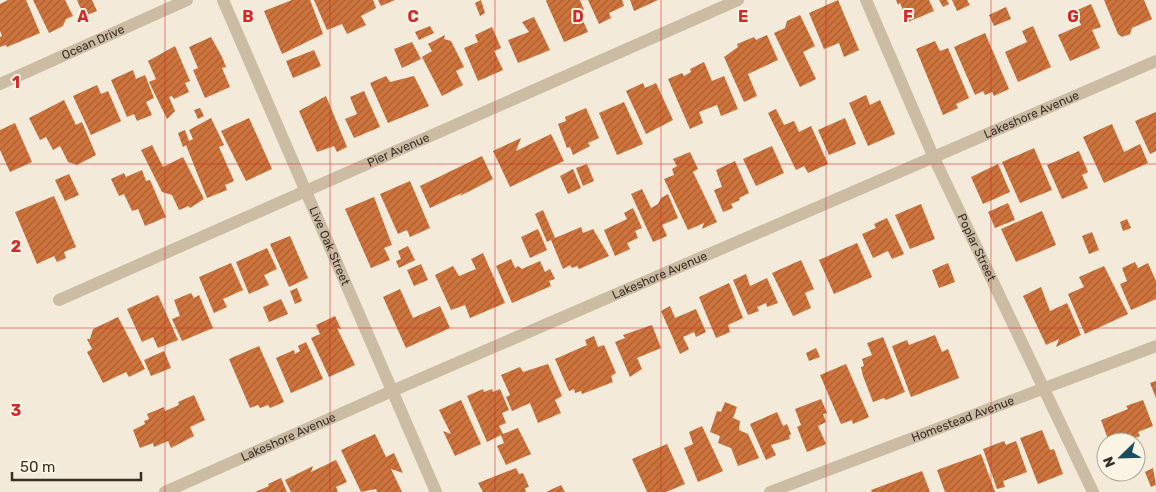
<svg xmlns="http://www.w3.org/2000/svg" width="1156" height="492" viewBox="0 0 1156 492" font-family="Rubik,sans-serif">
<style>
.building{fill:url(#building-hatch)}
.lines{fill:none;stroke-linecap:round;stroke-linejoin:round}
.street{stroke:#ccbca4;stroke-width:12}
.grid{fill:none;stroke:#d62828;stroke-width:1;stroke-opacity:0.55}
.labels{text-anchor:middle;dominant-baseline:central;stroke-width:4;stroke-linejoin:round;paint-order:stroke}
.street-label{font-size:12px;fill:#372e26;stroke:#faf4e5}
.grid-label{font-size:16px;text-anchor:middle;font-weight:bold;fill:#d62828;stroke:#faf4e5;stroke-width:4;stroke-linejoin:round;paint-order:stroke}
</style>
<defs>
<pattern id="building-hatch" width="6" height="6" patternUnits="userSpaceOnUse" patternTransform="scale(1.25)"><rect width="6" height="6" fill="#ce733c"/><path d="M-1 1l2-2M0 6l6-6M5 7l2-2" fill="none" stroke="#a85f32"/></pattern>
</defs>
<rect width="100%" height="100%" fill="#f3ead9"/>
<path class="building" d="M 8,0 L 26,0 L 40,33 L 7,47 L 6,45 L 0,47 L 0,37 L 2,36 L 0,31 L 0,4 Z
M 33,0 L 65,0 L 73,16 L 66,19 L 63,26 L 49,33 Z
M 77,0 L 92,0 L 97,11 L 84,16 Z
M 292,0 L 310,0 L 323,34 L 282,54 L 264,11 Z
M 314,0 L 373,0 L 376,8 L 361,16 L 366,25 L 347,34 L 342,24 L 327,30 Z
M 378,0 L 395,0 L 381,6 Z
M 481,0 L 485,13 L 480,16 L 475,3 Z
M 547,0 L 580,0 L 584,10 L 579,12 L 588,32 L 564,42 L 546,1 Z
M 588,0 L 622,0 L 624,6 L 609,13 L 611,18 L 599,24 Z
M 630,0 L 658,0 L 634,11 Z
M 838,0 L 859,50 L 844,57 L 839,43 L 824,49 L 809,13 Z
M 896,0 L 929,0 L 934,11 L 908,22 L 900,3 L 898,5 Z
M 939,0 L 947,0 L 949,4 L 943,7 Z
M 952,0 L 967,0 L 970,5 L 957,11 Z
M 1104,0 L 1144,0 L 1152,19 L 1132,28 L 1130,34 L 1122,37 L 1118,34 Z
M 1091,4 L 1101,27 L 1092,30 L 1100,48 L 1070,61 L 1058,35 L 1081,25 L 1075,11 Z
M 1006,7 L 1011,19 L 994,26 L 989,15 Z
M 800,15 L 815,46 L 803,52 L 816,79 L 800,87 L 774,33 L 785,28 L 787,21 Z
M 534,17 L 550,50 L 518,63 L 508,40 L 529,32 L 522,22 Z
M 430,26 L 434,33 L 419,40 L 415,32 Z
M 1033,26 L 1051,67 L 1018,82 L 1005,52 L 1027,42 L 1022,31 Z
M 492,27 L 501,48 L 494,51 L 503,70 L 478,81 L 464,48 L 478,42 L 475,35 Z
M 985,33 L 1009,89 L 994,96 L 992,92 L 985,95 L 983,91 L 975,95 L 954,47 Z
M 445,35 L 444,39 L 451,41 L 464,67 L 456,71 L 463,85 L 442,96 L 422,57 L 432,51 L 428,44 Z
M 767,35 L 778,60 L 748,74 L 757,96 L 744,102 L 724,57 L 738,47 L 737,44 L 754,37 L 756,40 Z
M 211,37 L 222,57 L 226,67 L 222,68 L 230,87 L 205,98 L 193,70 L 198,68 L 189,47 Z
M 935,41 L 940,51 L 948,48 L 969,98 L 956,104 L 958,108 L 943,115 L 916,49 Z
M 412,42 L 421,59 L 402,68 L 394,49 Z
M 175,46 L 190,81 L 185,83 L 189,92 L 174,99 L 172,96 L 169,97 L 175,111 L 167,119 L 149,82 L 156,79 L 148,61 Z
M 314,50 L 321,66 L 293,78 L 286,61 Z
M 704,62 L 712,81 L 724,76 L 738,109 L 721,116 L 717,105 L 699,112 L 703,123 L 690,129 L 668,79 L 682,73 L 684,76 L 691,72 L 690,69 Z
M 133,70 L 136,79 L 145,75 L 154,98 L 146,102 L 152,115 L 137,121 L 134,114 L 127,117 L 111,80 Z
M 386,76 L 390,82 L 414,76 L 429,106 L 388,123 L 370,83 Z
M 643,83 L 645,88 L 656,83 L 673,120 L 646,134 L 626,91 Z
M 97,85 L 101,94 L 108,91 L 121,121 L 91,135 L 73,96 Z
M 364,91 L 380,127 L 354,138 L 345,119 L 357,114 L 350,97 Z
M 866,95 L 870,105 L 880,100 L 895,134 L 868,146 L 849,103 Z
M 326,96 L 347,147 L 337,152 L 334,146 L 317,152 L 299,111 Z
M 64,100 L 76,125 L 82,122 L 96,155 L 77,165 L 68,162 L 60,146 L 53,150 L 46,137 L 40,140 L 29,118 Z
M 624,102 L 643,144 L 617,155 L 599,113 Z
M 200,108 L 204,116 L 198,119 L 194,110 Z
M 586,108 L 599,138 L 588,143 L 590,146 L 573,155 L 570,147 L 567,148 L 558,124 L 566,121 L 565,117 Z
M 776,109 L 784,125 L 794,121 L 799,132 L 811,126 L 828,164 L 808,173 L 804,166 L 796,170 L 768,113 Z
M 1156,112 L 1156,151 L 1150,154 L 1135,121 Z
M 211,118 L 224,145 L 219,147 L 234,181 L 225,185 L 227,190 L 207,198 L 186,145 L 183,147 L 178,133 L 185,130 L 189,141 L 193,139 L 189,130 Z
M 249,118 L 272,169 L 246,181 L 221,131 Z
M 845,118 L 856,144 L 829,155 L 818,130 Z
M 15,123 L 32,162 L 10,172 L 0,150 L 0,130 Z
M 1112,124 L 1124,152 L 1140,144 L 1148,163 L 1104,183 L 1083,137 Z
M 551,134 L 564,161 L 510,187 L 493,151 L 521,138 L 516,151 Z
M 152,145 L 163,167 L 183,157 L 204,199 L 190,208 L 189,206 L 179,210 L 172,195 L 162,192 L 141,150 Z
M 772,146 L 784,173 L 756,186 L 743,159 Z
M 1034,148 L 1052,190 L 1020,203 L 1002,162 Z
M 1079,151 L 1088,172 L 1082,175 L 1088,188 L 1062,199 L 1047,165 Z
M 690,152 L 698,169 L 693,172 L 717,222 L 702,229 L 704,223 L 688,230 L 664,179 L 674,175 L 672,169 L 677,166 L 673,159 Z
M 482,156 L 493,179 L 460,196 L 462,193 L 430,208 L 420,186 Z
M 735,161 L 749,193 L 739,198 L 740,200 L 731,204 L 733,208 L 723,212 L 714,190 L 722,187 L 716,170 Z
M 587,164 L 594,181 L 583,186 L 576,168 Z
M 998,164 L 1010,192 L 983,204 L 971,177 Z
M 573,169 L 581,188 L 568,194 L 560,176 Z
M 142,170 L 146,181 L 150,180 L 166,217 L 145,226 L 138,209 L 132,211 L 124,194 L 119,196 L 111,179 L 124,173 L 126,177 Z
M 69,174 L 79,195 L 65,201 L 55,180 Z
M 410,181 L 430,228 L 410,237 L 407,230 L 398,234 L 380,194 Z
M 642,189 L 651,208 L 658,204 L 661,198 L 668,194 L 678,218 L 662,225 L 667,236 L 653,242 L 631,194 Z
M 54,196 L 76,247 L 64,252 L 66,258 L 57,262 L 54,256 L 37,264 L 15,212 Z
M 374,197 L 392,245 L 384,248 L 390,260 L 371,268 L 345,209 Z
M 1008,203 L 1015,220 L 995,228 L 988,212 Z
M 921,204 L 935,239 L 910,249 L 895,215 Z
M 633,208 L 642,228 L 635,231 L 638,238 L 627,243 L 630,249 L 615,256 L 604,230 L 627,219 L 624,213 Z
M 543,210 L 555,238 L 581,227 L 583,233 L 593,229 L 609,256 L 579,269 L 577,266 L 572,268 L 570,265 L 563,269 L 551,240 L 547,242 L 535,214 Z
M 1042,211 L 1056,245 L 1016,262 L 1001,229 Z
M 887,218 L 904,254 L 892,259 L 888,251 L 873,258 L 862,234 L 876,228 L 874,224 Z
M 1127,219 L 1131,228 L 1123,231 L 1120,222 Z
M 538,229 L 547,250 L 530,258 L 521,237 Z
M 1092,232 L 1099,250 L 1089,254 L 1082,236 Z
M 290,236 L 308,278 L 289,287 L 270,244 Z
M 857,243 L 872,277 L 834,294 L 819,260 Z
M 408,246 L 415,260 L 399,268 L 396,261 L 401,259 L 398,251 Z
M 267,248 L 277,269 L 264,275 L 269,285 L 249,294 L 236,262 Z
M 483,253 L 505,303 L 470,318 L 465,305 L 451,310 L 435,275 L 453,266 L 459,276 L 476,269 L 471,259 Z
M 511,259 L 515,268 L 518,266 L 522,269 L 540,261 L 545,272 L 550,269 L 555,279 L 549,281 L 551,286 L 512,303 L 496,266 Z
M 801,260 L 814,289 L 805,293 L 811,308 L 793,316 L 772,273 Z
M 1135,262 L 1138,268 L 1148,263 L 1156,281 L 1156,299 L 1131,310 L 1120,284 L 1127,281 L 1122,268 Z
M 231,263 L 243,290 L 223,299 L 227,307 L 214,313 L 199,277 Z
M 948,263 L 955,282 L 939,288 L 932,270 Z
M 421,264 L 428,280 L 414,286 L 407,270 Z
M 1104,266 L 1128,314 L 1085,334 L 1068,294 L 1084,287 L 1079,277 Z
M 746,274 L 750,286 L 767,278 L 778,303 L 767,307 L 766,303 L 757,307 L 759,311 L 748,315 L 733,280 Z
M 729,283 L 743,318 L 728,325 L 730,332 L 716,338 L 699,297 Z
M 1041,287 L 1050,311 L 1067,303 L 1081,335 L 1056,347 L 1059,339 L 1046,345 L 1023,296 Z
M 297,288 L 302,301 L 295,304 L 290,291 Z
M 400,289 L 413,318 L 440,306 L 450,328 L 406,348 L 383,297 Z
M 191,293 L 194,298 L 199,295 L 213,328 L 182,341 L 172,319 L 180,316 L 174,300 Z
M 158,295 L 178,340 L 158,348 L 153,337 L 142,342 L 127,309 Z
M 281,299 L 288,314 L 269,322 L 263,307 Z
M 670,306 L 675,318 L 696,309 L 706,332 L 696,337 L 694,332 L 683,337 L 689,349 L 680,354 L 661,311 Z
M 335,316 L 341,329 L 337,328 L 355,365 L 329,377 L 311,338 L 320,334 L 316,325 Z
M 118,317 L 145,369 L 129,377 L 126,372 L 103,383 L 87,352 L 92,349 L 87,339 L 90,339 L 93,329 Z
M 652,325 L 661,348 L 637,358 L 642,369 L 630,377 L 615,342 L 625,338 L 623,335 Z
M 935,335 L 942,352 L 948,349 L 959,378 L 911,397 L 892,346 L 907,340 L 909,345 Z
M 594,336 L 598,347 L 604,345 L 616,373 L 611,376 L 613,382 L 582,394 L 581,391 L 575,393 L 574,389 L 569,391 L 555,359 L 587,345 L 585,340 Z
M 883,337 L 905,392 L 886,400 L 884,398 L 873,402 L 863,376 L 861,367 L 864,366 L 862,359 L 872,355 L 867,343 Z
M 306,342 L 323,379 L 291,393 L 276,358 L 294,350 L 295,354 L 300,351 L 298,346 Z
M 259,346 L 284,402 L 270,408 L 268,405 L 260,408 L 258,405 L 250,408 L 229,359 Z
M 816,348 L 820,357 L 809,361 L 806,353 Z
M 164,351 L 171,368 L 151,376 L 144,360 Z
M 548,364 L 562,396 L 555,400 L 561,413 L 538,423 L 530,403 L 512,411 L 506,397 L 510,395 L 501,375 L 520,367 L 523,372 Z
M 846,364 L 869,417 L 853,424 L 852,420 L 841,424 L 820,375 Z
M 1156,381 L 1156,398 L 1150,383 Z
M 483,389 L 484,392 L 492,389 L 493,392 L 500,389 L 509,410 L 502,413 L 506,423 L 499,426 L 503,434 L 518,428 L 531,454 L 506,465 L 497,446 L 504,443 L 501,435 L 487,442 L 467,396 Z
M 194,395 L 205,420 L 190,427 L 194,436 L 171,448 L 168,441 L 154,447 L 153,443 L 140,448 L 133,430 L 145,424 L 144,421 L 149,419 L 147,414 L 164,407 L 165,411 L 179,405 L 178,402 Z
M 821,399 L 827,413 L 823,414 L 826,422 L 818,426 L 826,444 L 807,452 L 797,427 L 801,425 L 795,409 Z
M 461,400 L 481,444 L 455,456 L 443,431 L 451,434 L 439,410 Z
M 1143,400 L 1153,426 L 1138,432 L 1140,436 L 1124,442 L 1109,442 L 1101,420 L 1128,409 L 1126,406 Z
M 725,402 L 737,407 L 733,418 L 740,421 L 739,430 L 748,434 L 759,458 L 738,466 L 731,448 L 718,443 L 720,436 L 710,432 L 717,411 L 721,412 Z
M 777,412 L 783,426 L 787,424 L 791,434 L 789,436 L 790,439 L 771,445 L 776,455 L 766,460 L 750,424 Z
M 702,426 L 723,471 L 698,482 L 684,448 L 693,444 L 689,432 Z
M 1042,430 L 1050,450 L 1054,449 L 1063,474 L 1038,484 L 1020,438 Z
M 375,434 L 386,457 L 394,453 L 403,473 L 391,469 L 402,492 L 377,492 L 376,489 L 361,492 L 341,450 Z
M 1004,441 L 1006,445 L 1016,441 L 1027,472 L 1003,481 L 1005,487 L 997,489 L 983,449 Z
M 667,444 L 685,484 L 666,492 L 647,492 L 632,459 Z
M 981,454 L 995,492 L 945,492 L 937,470 Z
M 336,460 L 347,482 L 336,487 L 338,492 L 291,492 L 285,480 L 313,466 L 311,472 Z
M 516,468 L 519,474 L 523,473 L 529,487 L 525,488 L 526,492 L 483,492 L 478,483 Z
M 1153,468 L 1156,485 L 1151,487 L 1145,472 Z
M 922,471 L 930,492 L 872,492 L 871,490 Z
M 281,478 L 287,492 L 255,492 L 269,486 L 268,484 Z
M 561,485 L 565,492 L 546,492 Z"/>
<g class="lines">
<g class="street">
<path id="s1" d="M 223,0 L 436,492"/>
<path id="s2" d="M 866,0 L 934,158 L 1093,492"/>
<path id="s3" d="M 0,84 L 187,0"/>
<path id="s4" d="M 59,300 L 738,0"/>
<path id="s5" d="M 165,492 L 392,391 L 1156,61"/>
<path id="s6" d="M 770,492 L 1156,346"/>
</g>
</g>
<path class="grid" d="M 165,0 L 165,492M 330,0 L 330,492M 495,0 L 495,492M 661,0 L 661,492M 826,0 L 826,492M 991,0 L 991,492M 0,164 L 1156,164M 0,328 L 1156,328"/>
<g class="labels">
<g class="street-label">
<text stroke="none"><textPath href="#s3" startOffset="102">Ocean Drive</textPath></text>
<text stroke="none"><textPath href="#s5" startOffset="945">Lakeshore Avenue</textPath></text>
<text stroke="none"><textPath href="#s4" startOffset="371">Pier Avenue</textPath></text>
<text stroke="none"><textPath href="#s1" startOffset="268">Live Oak Street</textPath></text>
<text stroke="none"><textPath href="#s2" startOffset="271">Poplar Street</textPath></text>
<text stroke="none"><textPath href="#s5" startOffset="540">Lakeshore Avenue</textPath></text>
<text stroke="none"><textPath href="#s6" startOffset="206">Homestead Avenue</textPath></text>
<text stroke="none"><textPath href="#s5" startOffset="135">Lakeshore Avenue</textPath></text>
</g>
</g>
<g class="grid-label">
<text x="83" y="22">A</text>
<text x="248" y="22">B</text>
<text x="413" y="22">C</text>
<text x="578" y="22">D</text>
<text x="743" y="22">E</text>
<text x="908" y="22">F</text>
<text x="1073" y="22">G</text>
<text x="16" y="88">1</text>
<text x="16" y="252">2</text>
<text x="16" y="416">3</text>
</g>
<g transform="translate(1121 457) rotate(247)"><circle r="24" fill="#faf4e5" stroke="#aca599"/>
<path d="M0-4L9 19L0 12L-9 19Z" fill="#194d5b"/>
<text y="-8" font-size="14" font-weight="bold" text-anchor="middle" fill="#372e26">N</text>
</g>
<path d="M12 472v8h129v-8" fill="none" stroke="#372e26" stroke-width="2.5"/>
<text x="20" y="472" font-size="15" fill="#372e26" stroke="#faf4e5" stroke-width="4" paint-order="stroke">50 m</text>
</svg>
